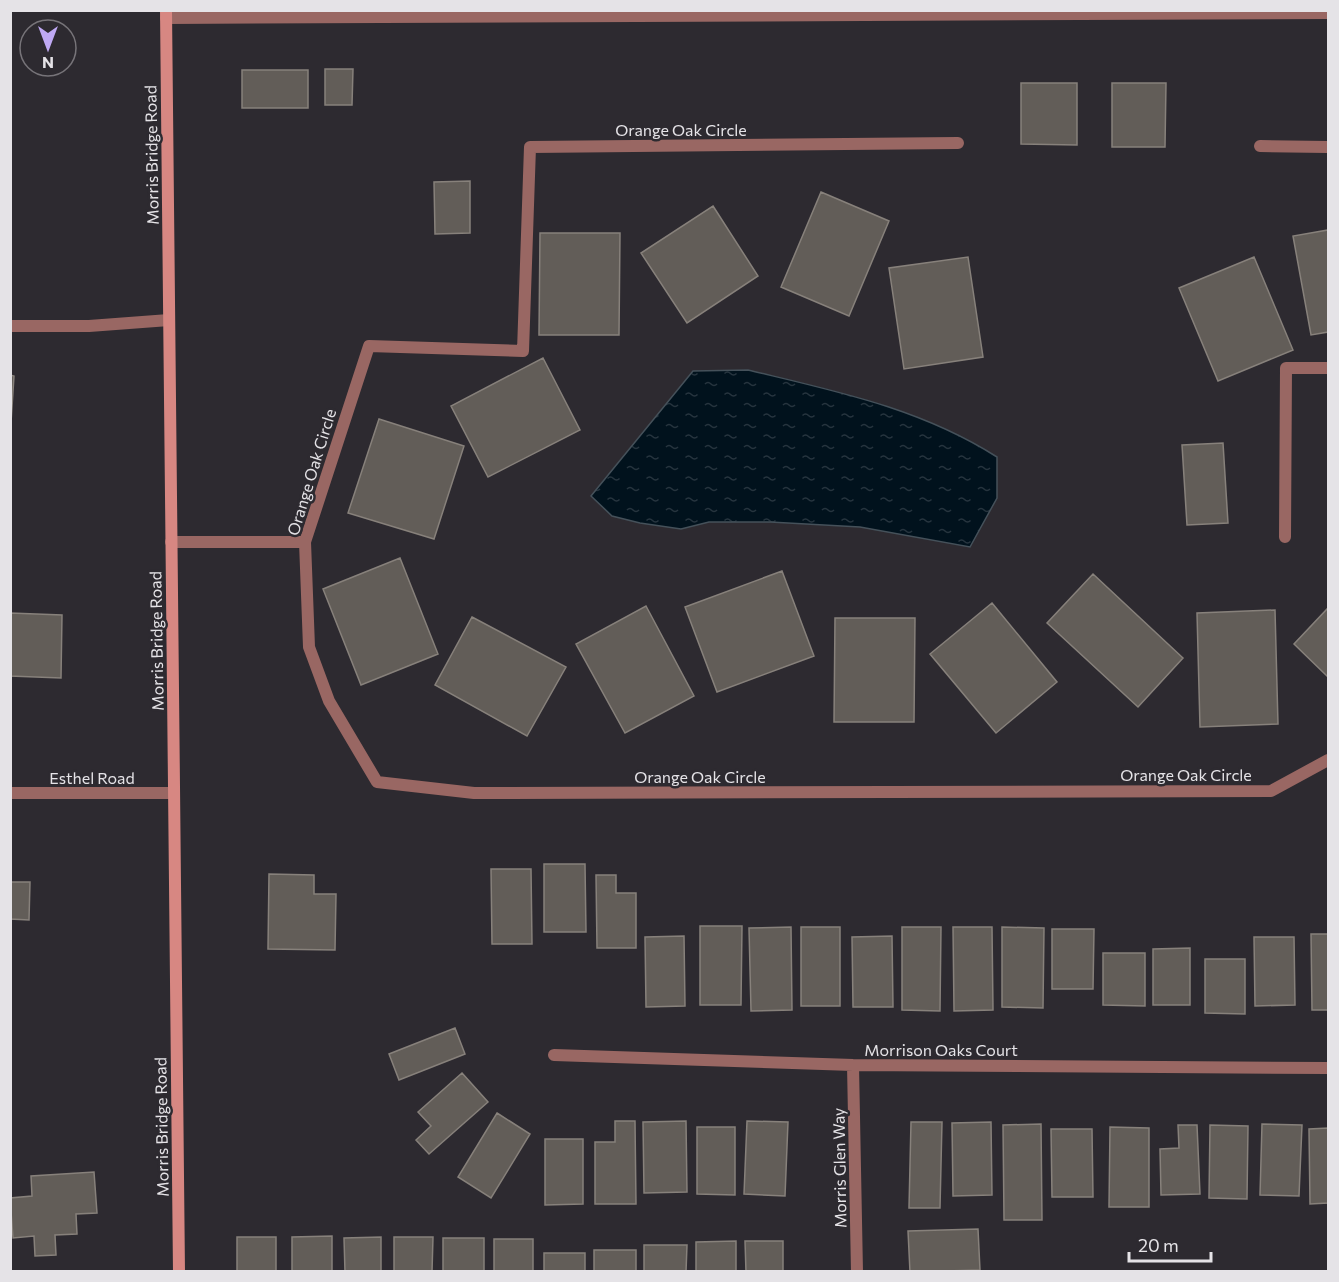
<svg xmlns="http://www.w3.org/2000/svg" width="1339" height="1282" viewBox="0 0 1339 1282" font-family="Commissioner,sans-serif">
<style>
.water{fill:url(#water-ripples);stroke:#45515a;stroke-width:1.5}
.building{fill:#625d58;stroke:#87817b;stroke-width:1.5}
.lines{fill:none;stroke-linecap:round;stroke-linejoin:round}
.lane{stroke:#996763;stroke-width:12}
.street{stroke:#996763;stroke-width:12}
.secondary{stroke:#d78782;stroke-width:12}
.labels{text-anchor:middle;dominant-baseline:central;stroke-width:5;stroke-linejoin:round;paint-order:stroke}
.street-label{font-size:16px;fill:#e5e3e7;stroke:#2d2a30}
</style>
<defs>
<pattern id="water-ripples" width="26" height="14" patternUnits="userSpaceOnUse" patternTransform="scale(1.5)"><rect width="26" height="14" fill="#01121d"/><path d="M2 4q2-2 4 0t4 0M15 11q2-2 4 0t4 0" fill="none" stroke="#26343e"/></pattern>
</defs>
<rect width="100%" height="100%" fill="#2d2a30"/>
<path class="water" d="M 748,370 C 835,391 920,408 997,457 L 997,498 L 970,547 L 860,527 L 770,522 L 709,522 L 681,529 L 640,523 L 612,516 L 591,496 L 693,371 Z"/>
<path class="building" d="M 325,69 L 353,69 L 352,105 L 325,105 Z
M 242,70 L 308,70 L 308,108 L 242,108 Z
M 1021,83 L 1077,83 L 1077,145 L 1021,144 Z
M 1112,83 L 1166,83 L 1165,147 L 1112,147 Z
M 470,181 L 470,233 L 435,234 L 434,182 Z
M 821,192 L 889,221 L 849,316 L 781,287 Z
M 713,206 L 758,276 L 687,323 L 641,253 Z
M 1328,230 L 1328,332 L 1311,335 L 1293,236 Z
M 540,233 L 620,233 L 619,335 L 539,335 Z
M 968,257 L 983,357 L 904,369 L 889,268 Z
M 1254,257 L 1293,350 L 1218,381 L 1179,288 Z
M 543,358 L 580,430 L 488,477 L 451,406 Z
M 10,375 L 14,376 L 10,438 Z
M 379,419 L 464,446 L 434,539 L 348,513 Z
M 1223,443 L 1228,523 L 1187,525 L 1182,445 Z
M 400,558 L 438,654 L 361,685 L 323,589 Z
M 782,571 L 814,656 L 717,692 L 685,607 Z
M 1093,574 L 1183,658 L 1138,707 L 1047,623 Z
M 992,603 L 1057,682 L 996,733 L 930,654 Z
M 646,606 L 694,696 L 625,733 L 576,644 Z
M 1328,608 L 1328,677 L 1294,644 Z
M 1275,610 L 1278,724 L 1200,727 L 1197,613 Z
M 10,613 L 62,615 L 61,678 L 10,676 Z
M 472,617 L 566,667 L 527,736 L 435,685 Z
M 835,618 L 915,618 L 914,722 L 834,722 Z
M 544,864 L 585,864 L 586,932 L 544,932 Z
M 491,869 L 531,869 L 532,944 L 492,944 Z
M 269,874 L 314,875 L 314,894 L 336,894 L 335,950 L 268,949 Z
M 596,875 L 616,875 L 616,893 L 636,893 L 636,948 L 597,948 Z
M 10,882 L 30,882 L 29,920 L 10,919 Z
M 700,926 L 742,926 L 741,1005 L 700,1005 Z
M 791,927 L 792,1010 L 751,1011 L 749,928 Z
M 801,927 L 840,927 L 840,1006 L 801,1006 Z
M 902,927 L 941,927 L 940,1011 L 902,1010 Z
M 953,927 L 992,927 L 993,1010 L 954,1011 Z
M 1002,927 L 1044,928 L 1043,1008 L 1002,1007 Z
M 1052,929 L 1094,929 L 1093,989 L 1052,989 Z
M 1311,934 L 1328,934 L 1328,1010 L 1312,1010 Z
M 684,936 L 685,1006 L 646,1007 L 645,937 Z
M 892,936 L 893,1007 L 853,1007 L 852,937 Z
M 1254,937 L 1294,937 L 1295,1005 L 1255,1006 Z
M 1190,948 L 1190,1005 L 1153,1005 L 1153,949 Z
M 1103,953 L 1145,953 L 1145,1006 L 1103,1005 Z
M 1205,959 L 1245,959 L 1245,1014 L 1205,1013 Z
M 455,1028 L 465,1054 L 399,1080 L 389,1054 Z
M 462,1073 L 488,1102 L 429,1154 L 416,1140 L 431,1126 L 418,1112 Z
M 497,1113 L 530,1134 L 491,1198 L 458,1177 Z
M 615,1121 L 635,1121 L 636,1204 L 595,1204 L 595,1142 L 615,1142 Z
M 686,1121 L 687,1192 L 644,1193 L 643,1122 Z
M 747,1121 L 788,1122 L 785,1196 L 744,1194 Z
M 911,1122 L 942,1122 L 940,1208 L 909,1208 Z
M 991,1122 L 992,1195 L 953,1196 L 952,1123 Z
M 1041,1124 L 1042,1220 L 1004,1220 L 1003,1125 Z
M 1262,1124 L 1302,1125 L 1299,1196 L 1260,1195 Z
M 1178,1125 L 1197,1125 L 1200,1194 L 1161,1195 L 1160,1149 L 1179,1148 Z
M 1210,1125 L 1248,1126 L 1247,1199 L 1209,1198 Z
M 697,1127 L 735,1127 L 735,1195 L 697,1194 Z
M 1110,1127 L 1149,1128 L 1149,1207 L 1109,1207 Z
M 1328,1128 L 1328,1203 L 1310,1204 L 1309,1129 Z
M 1051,1129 L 1092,1129 L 1093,1197 L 1052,1197 Z
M 545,1139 L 583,1139 L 583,1204 L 545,1205 Z
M 94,1172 L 97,1213 L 76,1214 L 77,1234 L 55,1235 L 56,1255 L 35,1256 L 34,1236 L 13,1238 L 10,1198 L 32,1196 L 31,1176 Z
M 978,1229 L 980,1270 L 910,1272 L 908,1231 Z
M 332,1236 L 332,1272 L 292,1272 L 292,1237 Z
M 237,1237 L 276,1237 L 276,1272 L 237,1272 Z
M 381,1237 L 381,1272 L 345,1272 L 344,1238 Z
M 394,1237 L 433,1237 L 432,1272 L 394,1272 Z
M 443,1238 L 484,1238 L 484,1272 L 443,1272 Z
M 494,1239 L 533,1239 L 533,1272 L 494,1272 Z
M 736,1241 L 736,1272 L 696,1272 L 696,1242 Z
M 745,1241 L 783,1241 L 783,1272 L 746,1272 Z
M 644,1245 L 687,1245 L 686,1272 L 644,1272 Z
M 594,1250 L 636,1250 L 636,1272 L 594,1272 Z
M 544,1253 L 585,1253 L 585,1272 L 544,1272 Z"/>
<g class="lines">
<path class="lane" d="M 10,326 L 89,326 L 169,320"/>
<path class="street" d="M 166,18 L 1328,13
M 958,143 L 530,147 L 523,351 L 369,346 L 305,542 L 309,647 L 329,701 L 377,782 L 474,793 L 1271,791 L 1328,760
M 1260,146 L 1328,147
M 1285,537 L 1286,368 L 1328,368
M 171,542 L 305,542
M 10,793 L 174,793
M 554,1055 L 853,1065 L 1328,1068
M 853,1065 L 857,1272"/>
<path class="secondary" d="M 166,10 L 179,1272"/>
</g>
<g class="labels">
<g class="street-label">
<text x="681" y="129">Orange Oak Circle</text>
<text transform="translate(151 155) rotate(-91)">Morris Bridge Road</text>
<text transform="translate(311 472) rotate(-73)">Orange Oak Circle</text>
<text transform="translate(156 641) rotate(-91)">Morris Bridge Road</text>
<text x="1186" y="774">Orange Oak Circle</text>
<text x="700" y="776">Orange Oak Circle</text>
<text x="92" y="777">Esthel Road</text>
<text x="941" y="1049">Morrison Oaks Court</text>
<text transform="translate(161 1127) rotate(-91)">Morris Bridge Road</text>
<text transform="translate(839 1168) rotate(-91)">Morris Glen Way</text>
</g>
</g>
<rect width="1339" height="1282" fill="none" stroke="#e5e3e7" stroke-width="24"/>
<g transform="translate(48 48) rotate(180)"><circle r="28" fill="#2d2a30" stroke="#777479" stroke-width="1.5"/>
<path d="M0-4.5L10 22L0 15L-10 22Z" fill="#bfa9f4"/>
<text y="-9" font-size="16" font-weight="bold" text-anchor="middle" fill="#e5e3e7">N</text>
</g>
<path d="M1129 1252v9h82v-9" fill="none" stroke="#e5e3e7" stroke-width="3"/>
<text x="1138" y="1252" font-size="18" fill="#e5e3e7" stroke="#2d2a30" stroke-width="4.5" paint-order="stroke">20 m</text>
</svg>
